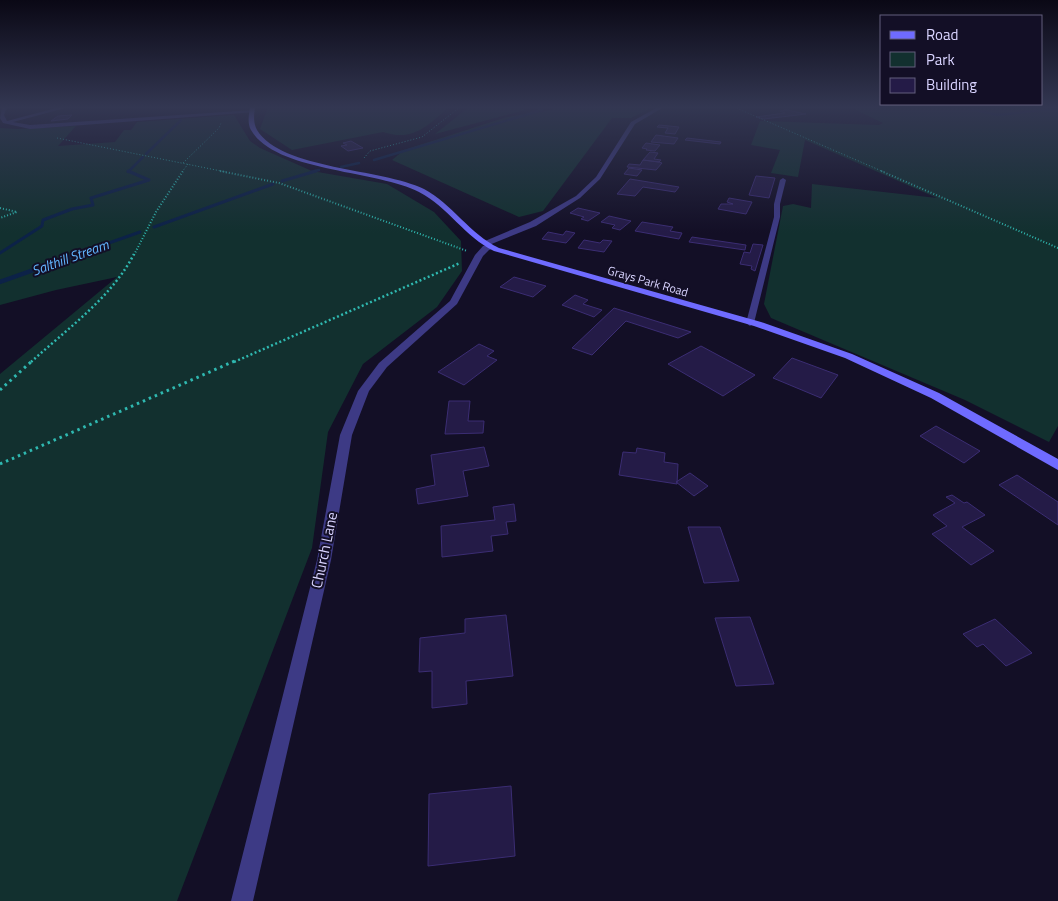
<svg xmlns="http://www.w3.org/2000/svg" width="1058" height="901" viewBox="0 0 1058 901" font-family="'Titillium Web',sans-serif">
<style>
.green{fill:#12302f}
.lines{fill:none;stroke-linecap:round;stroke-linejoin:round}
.stream-far2{stroke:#0c2248;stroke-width:2.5}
.stream-far1{stroke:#0c2248;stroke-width:3}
.stream{stroke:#0c2248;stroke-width:4.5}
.building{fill:#241b47;stroke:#3b2d73}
.path-far3{stroke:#2fb8b0;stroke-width:1;stroke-dasharray:1 2;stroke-linecap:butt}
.path-far2{stroke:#2fb8b0;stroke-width:2;stroke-dasharray:1 2;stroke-linecap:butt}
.path-far1{stroke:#2fb8b0;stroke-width:2.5;stroke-dasharray:2 2.5;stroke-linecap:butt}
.path{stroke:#2fb8b0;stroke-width:3;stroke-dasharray:2.5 4;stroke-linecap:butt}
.service{fill:#3d3a85;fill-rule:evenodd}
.minor{fill:#3d3a85;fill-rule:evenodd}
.secondary{fill:#6f6bff;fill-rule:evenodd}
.labels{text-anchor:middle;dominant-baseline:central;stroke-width:4;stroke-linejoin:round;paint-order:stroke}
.far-street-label{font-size:12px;fill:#d9d4ff;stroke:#130f26}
.far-water-label{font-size:14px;font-style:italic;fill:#62b6ff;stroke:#130f26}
.street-label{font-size:15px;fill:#d9d4ff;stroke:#130f26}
</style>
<rect width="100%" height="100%" fill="#130f26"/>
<path class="green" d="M 268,107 L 449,107 C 427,126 413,142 383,132 L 292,150 L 260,129 Z
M 469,107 L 520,107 L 525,110 L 435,134 Z
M 551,107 L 653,107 L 631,118 L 612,118 L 543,211 L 519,217 L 392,160 L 404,150 L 507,117 L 552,110 Z
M 850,107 L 1058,107 L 1058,426 L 1049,442 L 965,400 L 771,318 L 764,304 L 783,206 L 793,204 L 811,208 L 812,184 L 937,198 L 805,140 L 798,177 L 771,173 L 780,150 L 751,145 L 760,121 L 879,125 L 883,123 Z
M 234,115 L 250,141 L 260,148 L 312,171 L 387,184 L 434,212 L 461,241 L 462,271 L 437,307 L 363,364 L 328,432 L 312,548 L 177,901 L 0,901 L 0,374 L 117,277 L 56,290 L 0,305 L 0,128 L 18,129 L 76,126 L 58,146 L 115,142 L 124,130 L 131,130 L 137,122 Z"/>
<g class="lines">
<path class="stream-far2" d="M 963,107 L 998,115 L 1058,108
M 146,154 L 181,120
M 374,160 L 542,110 L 537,107
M 341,167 L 359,163
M 128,172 L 143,157
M 311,172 L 319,170"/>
<path class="stream-far1" d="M 282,181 L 316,171
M 154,227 L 273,184
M 0,253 L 42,226 L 43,220 L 72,209 L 93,205 L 91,198 L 149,180 L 128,171
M 75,255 L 140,232"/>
<path class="stream" d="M 0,282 L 79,254"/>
</g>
<path class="building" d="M 787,110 L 806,114 L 764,119 L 756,117 L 785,113 L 780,111 Z
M 72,115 L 68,119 L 51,121 L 58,116 Z
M 659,125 L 679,127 L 675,134 L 665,133 L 668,128 L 657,127 Z
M 656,135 L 678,138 L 674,144 L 651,142 Z
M 687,138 L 721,142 L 720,144 L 685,140 Z
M 351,141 L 363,148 L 348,151 L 341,146 L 347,145 L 343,143 Z
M 646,143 L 660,145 L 655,151 L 646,150 L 647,149 L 642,148 Z
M 650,152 L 658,153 L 654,159 L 661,160 L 659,162 L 643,160 Z
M 643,160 L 659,162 L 662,163 L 656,170 L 627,167 L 629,164 L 640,165 Z
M 629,168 L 642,170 L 637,176 L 624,174 Z
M 756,176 L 775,178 L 769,198 L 749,195 Z
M 630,179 L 679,187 L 675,192 L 643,187 L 635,196 L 617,194 Z
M 729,198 L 752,202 L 746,214 L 718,209 L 721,204 L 733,204 L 727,202 Z
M 578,208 L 600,213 L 588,221 L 581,219 L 584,217 L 570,213 Z
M 609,216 L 631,221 L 620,230 L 612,228 L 615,225 L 601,222 Z
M 642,222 L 673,227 L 670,231 L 682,233 L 679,239 L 635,231 Z
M 566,231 L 575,233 L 566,243 L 542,239 L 548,232 L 563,235 Z
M 692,237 L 746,245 L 745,250 L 689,242 Z
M 584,240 L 600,243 L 603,240 L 612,241 L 604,252 L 578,248 Z
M 753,244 L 763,245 L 755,271 L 751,269 L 752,266 L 740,264 L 744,252 L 750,253 Z
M 514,277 L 546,286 L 533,297 L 500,287 Z
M 575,295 L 588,300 L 583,304 L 602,310 L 594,317 L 562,305 Z
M 614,308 L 691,332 L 678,338 L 626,321 L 592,355 L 572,348 Z
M 479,344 L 494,351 L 487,356 L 497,360 L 464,385 L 438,372 Z
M 701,346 L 755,375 L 723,396 L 668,364 Z
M 792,358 L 838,375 L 821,398 L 773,378 Z
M 449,401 L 470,401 L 468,421 L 484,421 L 483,433 L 445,434 Z
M 936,426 L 980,451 L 964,463 L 920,436 Z
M 484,447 L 489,466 L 463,471 L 468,496 L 418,504 L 416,489 L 435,485 L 431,455 Z
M 637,448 L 665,453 L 664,462 L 678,464 L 677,484 L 619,475 L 623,452 L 636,453 Z
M 690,473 L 708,486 L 694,496 L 676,482 Z
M 1017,475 L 1058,502 L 1058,525 L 999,485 Z
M 952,495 L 964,503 L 967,502 L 985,515 L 962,527 L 994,551 L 971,565 L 932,534 L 947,526 L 933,515 L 955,503 L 946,497 Z
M 514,504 L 516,521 L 506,522 L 508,534 L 491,536 L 493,551 L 442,557 L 441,526 L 495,520 L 493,507 Z
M 688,527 L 720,527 L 739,581 L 704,583 Z
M 506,615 L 513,676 L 466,681 L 467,704 L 432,708 L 432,671 L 419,672 L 420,638 L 465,633 L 465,619 Z
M 750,617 L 774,684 L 736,686 L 715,618 Z
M 995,619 L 1032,653 L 1006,666 L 983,644 L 977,647 L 963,634 Z
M 511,786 L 515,856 L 428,866 L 429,794 Z"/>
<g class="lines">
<path class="path-far3" d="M 734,107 L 884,172
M 57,138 L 226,172
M 364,158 L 370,151 L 422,137 L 460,107
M 183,163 L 219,128 L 221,123
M 182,172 L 188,164"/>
<path class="path-far2" d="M 220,171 L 279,183 L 467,251
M 881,171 L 1058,248
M 0,208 L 17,212 L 0,218
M 134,255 L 156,212 L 183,171"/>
<path class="path-far1" d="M 31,362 C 67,329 112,297 134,254
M 234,362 L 460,263"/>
<path class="path" d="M 0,390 L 33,360
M 0,464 L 237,360"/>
<path class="service" d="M 783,178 L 786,180 L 780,204 L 780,217 L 754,323 L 750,326 L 746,323 L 774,217 L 774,204 L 780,180 Z"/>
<path class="minor" d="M 2,107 L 7,107 L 4,115 L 7,121 L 60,107 L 69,107 L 13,122 L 30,125 L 253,110 L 256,112 L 30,129 L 3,123 L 0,118 Z
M 658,107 L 664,107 L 635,124 L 600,179 L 580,198 L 536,226 L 489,245 L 497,247 L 489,250 L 483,256 L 457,304 L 387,367 L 369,391 L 352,435 L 331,560 L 253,901 L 231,901 L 317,560 L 340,435 L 358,391 L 379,363 L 450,301 L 475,255 L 483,246 L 488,245 L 484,243 L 485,241 L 530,222 L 576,196 L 596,177 L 631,122 Z"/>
<path class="secondary" d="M 250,107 L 255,107 C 254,114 253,123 257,130 C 282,170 381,168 424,189 C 452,204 470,234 499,248 L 761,322 L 852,354 L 939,393 L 1058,459 L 1058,470 L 931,398 L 845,358 L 754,326 L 494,251 C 465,237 448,207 419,192 C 377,170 275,172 251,130 C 247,123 249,114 250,107 Z"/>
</g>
<linearGradient id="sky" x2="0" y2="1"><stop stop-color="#0a0815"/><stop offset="0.46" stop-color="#333752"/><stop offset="1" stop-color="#333752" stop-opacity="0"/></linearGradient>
<rect width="1058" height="233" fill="url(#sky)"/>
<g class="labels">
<g class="far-street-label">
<text transform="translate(648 281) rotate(16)">Grays Park Road</text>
</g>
<g class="far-water-label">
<text transform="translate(70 257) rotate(-20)">Salthill Stream</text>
</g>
<g class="street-label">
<text transform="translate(324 550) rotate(-78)">Church Lane</text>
</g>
</g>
<rect x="880" y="15" width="162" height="90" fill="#130f26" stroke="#625e7d"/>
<rect x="890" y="31" width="25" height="8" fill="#6f6bff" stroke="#625e7d"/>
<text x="926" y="40" font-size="15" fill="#d9d4ff">Road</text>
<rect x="890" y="52" width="25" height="15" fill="#12302f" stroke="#625e7d"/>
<text x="926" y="65" font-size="15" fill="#d9d4ff">Park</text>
<rect x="890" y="78" width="25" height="15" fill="#241b47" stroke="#625e7d"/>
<text x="926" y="90" font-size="15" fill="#d9d4ff">Building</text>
</svg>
